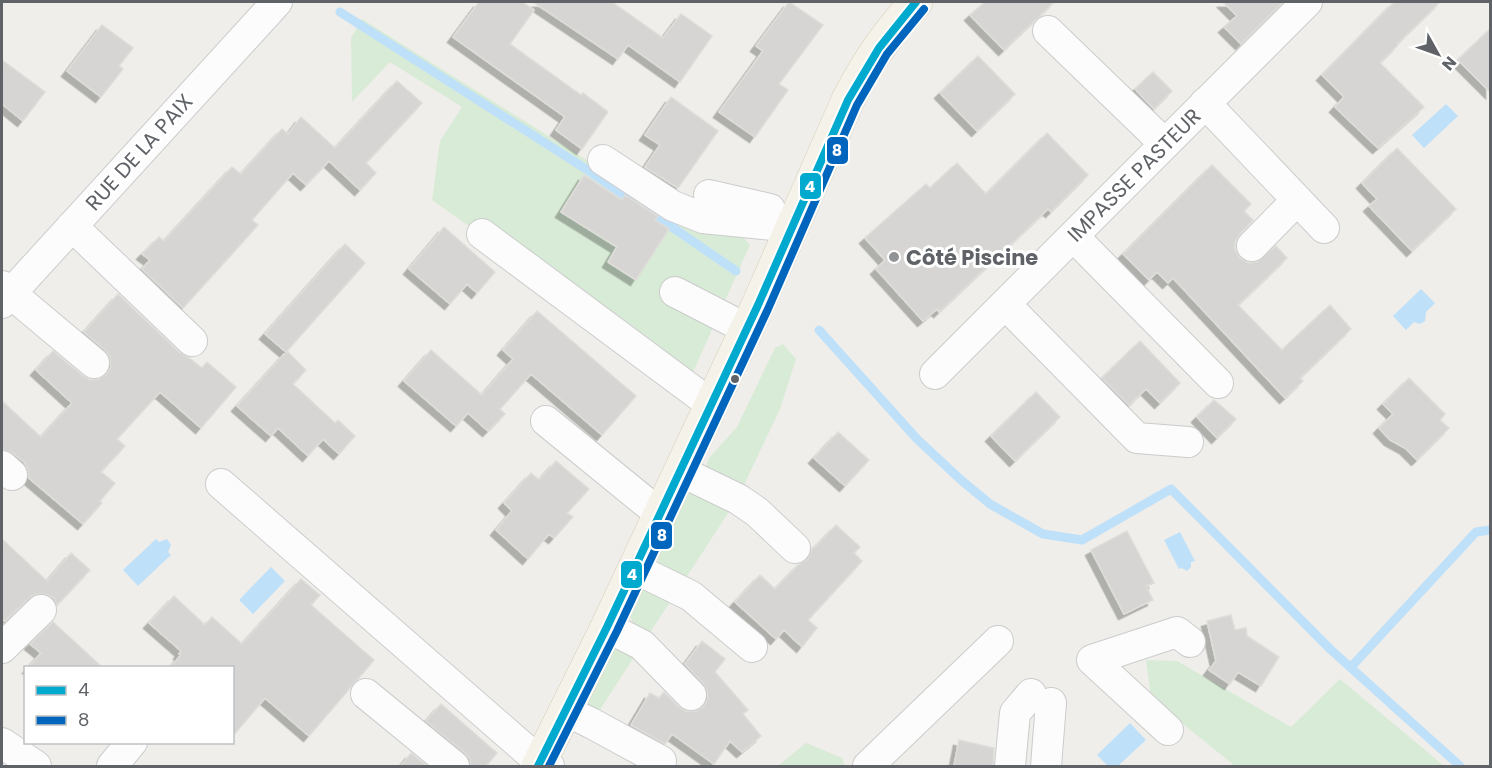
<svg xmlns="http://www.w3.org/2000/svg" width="1492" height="768" viewBox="0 0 1492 768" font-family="Poppins,sans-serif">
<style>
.green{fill:#d8ebd6}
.water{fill:#bfe0f9}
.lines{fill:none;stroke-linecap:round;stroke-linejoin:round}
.stream{stroke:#bfe0f9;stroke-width:9}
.building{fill:#d6d5d3;stroke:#deddd9;stroke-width:1.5;filter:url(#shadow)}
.minor-casing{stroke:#cbcccc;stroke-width:32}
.major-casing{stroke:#d7ceb8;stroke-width:34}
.minor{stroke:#fdfcfc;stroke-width:30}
.major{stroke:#f4f2e9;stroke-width:33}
.bus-1-casing{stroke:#fff;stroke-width:12}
.bus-2-casing{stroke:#fff;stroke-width:12}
.bus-1{stroke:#00a9ce;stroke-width:8}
.bus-2{stroke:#0065bd;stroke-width:8}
.poi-dot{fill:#919496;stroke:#fff;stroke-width:2}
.bus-dot{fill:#5f6368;stroke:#fff;stroke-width:2}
.labels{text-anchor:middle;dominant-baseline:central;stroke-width:6;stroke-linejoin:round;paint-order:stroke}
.street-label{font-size:21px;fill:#5f6368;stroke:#fff}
.poi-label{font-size:21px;font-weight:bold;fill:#5f6368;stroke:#fff;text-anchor:start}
.line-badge{stroke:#fff;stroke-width:2}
.badge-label{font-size:16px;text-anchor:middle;font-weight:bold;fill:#fff}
</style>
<defs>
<filter id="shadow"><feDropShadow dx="-5.5" dy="5.5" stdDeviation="0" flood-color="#0004"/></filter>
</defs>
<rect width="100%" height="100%" fill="#efeeea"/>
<path class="green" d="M 362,19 L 620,181 L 741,235 L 750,245 L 689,381 L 432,200 L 440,141 L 462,107 L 390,62 L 352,102 L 351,38 Z
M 783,344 L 796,359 L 780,409 L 743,487 L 705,468 L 709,458 L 737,427 L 775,348 Z
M 698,489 L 732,507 L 684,581 L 662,571 L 656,556 L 683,496 Z
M 650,585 L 674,596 L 649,634 L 633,626 L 629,611 L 639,589 Z
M 623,647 L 636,654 L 596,716 L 590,713 L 587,699 L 609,651 Z
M 1146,660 L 1177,661 L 1291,727 L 1340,679 L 1444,766 L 1235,766 L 1151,698 Z
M 806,743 L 842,758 L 845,766 L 778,766 Z"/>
<path class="water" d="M 1446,104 L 1458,116 L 1424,148 L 1412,135 Z
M 1421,289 L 1435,303 L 1426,312 L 1425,321 L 1420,324 L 1414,322 L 1406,330 L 1393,316 Z
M 1180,532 L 1195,561 L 1191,562 L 1191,567 L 1187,571 L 1182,568 L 1179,569 L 1164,540 Z
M 156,539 L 159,542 L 167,539 L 171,545 L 168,552 L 171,555 L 138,586 L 123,570 Z
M 271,567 L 285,581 L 253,614 L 239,600 Z
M 1130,723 L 1146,740 L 1118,766 L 1108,766 L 1097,755 Z"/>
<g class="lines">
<path class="stream" d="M 340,12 L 589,171 L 633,201
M 647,210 L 736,271
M 819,330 L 917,439 L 961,480 L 990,504 L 1043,534 L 1082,540 L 1171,489 L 1330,649 L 1460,766
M 1351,667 L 1476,532 L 1490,530"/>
</g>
<path class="building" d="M 479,2 L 522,2 L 534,10 L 510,44 L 581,95 L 583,93 L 608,112 L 582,149 L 556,130 L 565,117 L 453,37 Z
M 533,2 L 612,2 L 663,38 L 681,14 L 712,36 L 680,82 L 628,45 L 618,59 Z
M 789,2 L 823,25 L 779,84 L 788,90 L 755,137 L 719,112 L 763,51 L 756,46 Z
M 985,2 L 1054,2 L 1004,50 L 970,15 Z
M 1223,2 L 1283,2 L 1241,44 L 1224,27 L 1237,16 Z
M 1394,2 L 1440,2 L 1397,44 L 1398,45 L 1380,63 L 1424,107 L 1378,148 L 1335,107 L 1344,97 L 1322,75 Z
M 102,25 L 133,48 L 119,66 L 123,69 L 101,97 L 67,71 Z
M 1491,28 L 1491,93 L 1458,60 Z
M 978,56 L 1015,94 L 977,131 L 940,93 Z
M 2,60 L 45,92 L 23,121 L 2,104 Z
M 1153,72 L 1172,91 L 1154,109 L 1135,89 Z
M 397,81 L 422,103 L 366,163 L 376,173 L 360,190 L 329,161 L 306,185 L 293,173 L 252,220 L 258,225 L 183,308 L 142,269 L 150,260 L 142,254 L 159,237 L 164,241 L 232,167 L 241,174 L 282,129 L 288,134 L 301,117 L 335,148 Z
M 671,97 L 718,131 L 678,188 L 645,167 L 660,145 L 645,135 Z
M 1047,133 L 1088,175 L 1051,212 L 1048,209 L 939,312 L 937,309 L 923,321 L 876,269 L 885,260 L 865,238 L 926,184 L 930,188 L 957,163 L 986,194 Z
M 1397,148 L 1456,209 L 1412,251 L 1369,206 L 1377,199 L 1362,183 Z
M 1212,165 L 1251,204 L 1244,211 L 1253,220 L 1240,234 L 1235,242 L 1235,250 L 1240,258 L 1248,263 L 1257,262 L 1276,246 L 1287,258 L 1238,305 L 1282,350 L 1330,305 L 1351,329 L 1300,378 L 1303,381 L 1285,398 L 1173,278 L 1168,283 L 1157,272 L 1149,280 L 1123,254 Z
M 584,175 L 622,200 L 625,195 L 658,216 L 655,220 L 669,229 L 636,280 L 608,262 L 617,247 L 561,212 Z
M 444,227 L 495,272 L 477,293 L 467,284 L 450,304 L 409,269 Z
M 345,244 L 365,263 L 286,352 L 265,334 Z
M 118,294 L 180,353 L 189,358 L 202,368 L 207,362 L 236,387 L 201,428 L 160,392 L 117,439 L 125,446 L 101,472 L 115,483 L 100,501 L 102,503 L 83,524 L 29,478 L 28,469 L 24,462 L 13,453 L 2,449 L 2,401 L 41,437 L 72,403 L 36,370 L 53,351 L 83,376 L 90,380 L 99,379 L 107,374 L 111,367 L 110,357 L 105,350 L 84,332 Z
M 537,311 L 636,396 L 602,435 L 531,374 L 500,409 L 505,414 L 488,431 L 468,413 L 456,426 L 404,381 L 431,350 L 482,395 L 513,359 L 503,350 Z
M 1140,341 L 1180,383 L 1160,403 L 1146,389 L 1129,405 L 1102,378 Z
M 287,351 L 306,370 L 293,384 L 335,423 L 338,420 L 355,436 L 339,454 L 323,439 L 308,456 L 278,428 L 271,436 L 237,406 Z
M 1409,378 L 1445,414 L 1440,420 L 1449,428 L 1417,460 L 1405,448 L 1390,440 L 1379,428 L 1393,414 L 1383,404 Z
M 1036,392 L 1060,417 L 1015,461 L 991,436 Z
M 1214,400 L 1236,419 L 1217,438 L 1197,417 Z
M 838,432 L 869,460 L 845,486 L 814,458 Z
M 556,461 L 589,489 L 567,513 L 573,517 L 554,538 L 549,534 L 528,559 L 496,530 L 512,511 L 504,503 L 531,473 L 539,480 Z
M 836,525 L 860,547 L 854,553 L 862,561 L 808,620 L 817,628 L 802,647 L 784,630 L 776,639 L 735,602 L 760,575 L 775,589 L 798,565 L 808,559 L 812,550 Z
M 1127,531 L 1154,583 L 1146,586 L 1153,600 L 1124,614 L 1091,550 Z
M 2,539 L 47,581 L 71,553 L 90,570 L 57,605 L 54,598 L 46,594 L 36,594 L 29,598 L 5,621 L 2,619 Z
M 301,579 L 320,595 L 311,605 L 374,660 L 309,736 L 265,698 L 232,737 L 232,668 L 170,668 L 181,655 L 179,654 L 181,651 L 149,623 L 174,596 L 205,625 L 212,617 L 242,644 Z
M 1231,615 L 1235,630 L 1246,628 L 1247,636 L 1279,657 L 1261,686 L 1238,672 L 1230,684 L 1209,670 L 1216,661 L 1207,621 Z
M 53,622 L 103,668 L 28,668 L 41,653 L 30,644 Z
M 702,641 L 725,659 L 715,672 L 748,710 L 743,714 L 761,736 L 742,752 L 730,741 L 714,764 L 672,734 L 665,744 L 631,725 L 650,693 L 659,698 L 664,692 L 679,707 L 687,712 L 696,711 L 703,707 L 708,699 L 707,690 L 703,683 L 685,664 Z
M 441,704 L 497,753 L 486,766 L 471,766 L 470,759 L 465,753 L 426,721 Z
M 959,740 L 994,748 L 993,766 L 954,766 Z
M 411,753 L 427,766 L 401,766 Z"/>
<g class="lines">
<g class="minor-casing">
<path id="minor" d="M 1048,31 L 1165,144
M 1205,103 L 1324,228
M 603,160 L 673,206 L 703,218 L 791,227
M 709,195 L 770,209
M 72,226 L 192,341
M 482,234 L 712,405
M 1073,236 L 1218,383
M 1252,246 L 1297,200
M 2,286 L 94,363
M 675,292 L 747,329
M 2,303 L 277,2
M 1005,304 L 1137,438 L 1188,442
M 935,374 L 1307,2
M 546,421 L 660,514
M 2,466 L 12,475
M 680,471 L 738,499 L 757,512 L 795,548
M 221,484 L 540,762 L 549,766
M 634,568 L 691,596 L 752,647
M 607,627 L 642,645 L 691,695
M 2,648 L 41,610
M 366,694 L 454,766
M 566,711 L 591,723 L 661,761
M 1168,730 L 1092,660 L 1177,632 L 1190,642
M 2,743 L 36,766
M 112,766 L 132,742
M 868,766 L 998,641
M 1010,766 L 1015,713 L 1031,694
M 1046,766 L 1051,703"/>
</g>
<g class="major-casing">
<path id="major" d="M 538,766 L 607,627 L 758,305 L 848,100 C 868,61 887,34 916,2"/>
</g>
<use href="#minor" class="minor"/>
<use href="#major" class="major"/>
<g class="bus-1-casing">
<path id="bus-1" d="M 538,766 L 607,627 L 758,305 L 848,100 L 879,48 L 916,2"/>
</g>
<g class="bus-2-casing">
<path id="bus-2" d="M 549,766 L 617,631 L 768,309 L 857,105 L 887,54 L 924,9"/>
</g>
<use href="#bus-1" class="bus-1"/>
<use href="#bus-2" class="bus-2"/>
</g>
<circle class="poi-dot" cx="894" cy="257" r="6"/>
<circle class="bus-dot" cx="735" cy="379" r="5"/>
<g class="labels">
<g class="street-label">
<text transform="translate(139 152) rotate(-48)">RUE DE LA PAIX</text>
<text transform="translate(1134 175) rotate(-45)">IMPASSE PASTEUR</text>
</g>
<g class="poi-label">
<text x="906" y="257">Côté Piscine</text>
</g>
</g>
<g class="line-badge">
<rect x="826" y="136" width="23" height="29" rx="6" fill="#0065bd"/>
<rect x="799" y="172" width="23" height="28" rx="6" fill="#00a9ce"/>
<rect x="650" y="521" width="23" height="29" rx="6" fill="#0065bd"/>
<rect x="620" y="560" width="23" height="29" rx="6" fill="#00a9ce"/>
</g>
<g class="badge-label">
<text x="837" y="156">8</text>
<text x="810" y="192">4</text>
<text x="662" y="541">8</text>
<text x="632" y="580">4</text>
</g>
<rect width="1492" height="768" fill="none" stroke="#5f6368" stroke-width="6"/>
<rect x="24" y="666" width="210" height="78" fill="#ffffff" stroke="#bfc1c3" stroke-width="1.5"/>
<rect x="36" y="686" width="30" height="9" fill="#00a9ce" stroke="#bfc1c3" stroke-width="1.5"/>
<text x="78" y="696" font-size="18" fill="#5f6368">4</text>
<rect x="36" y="716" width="30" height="9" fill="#0065bd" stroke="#bfc1c3" stroke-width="1.5"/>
<text x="78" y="726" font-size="18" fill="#5f6368">8</text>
<g transform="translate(1438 54) rotate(130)" stroke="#ffffff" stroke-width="4.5" paint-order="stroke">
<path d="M0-4.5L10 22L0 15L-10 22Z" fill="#5f6368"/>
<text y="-9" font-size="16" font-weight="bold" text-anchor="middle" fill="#5f6368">N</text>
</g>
</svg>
